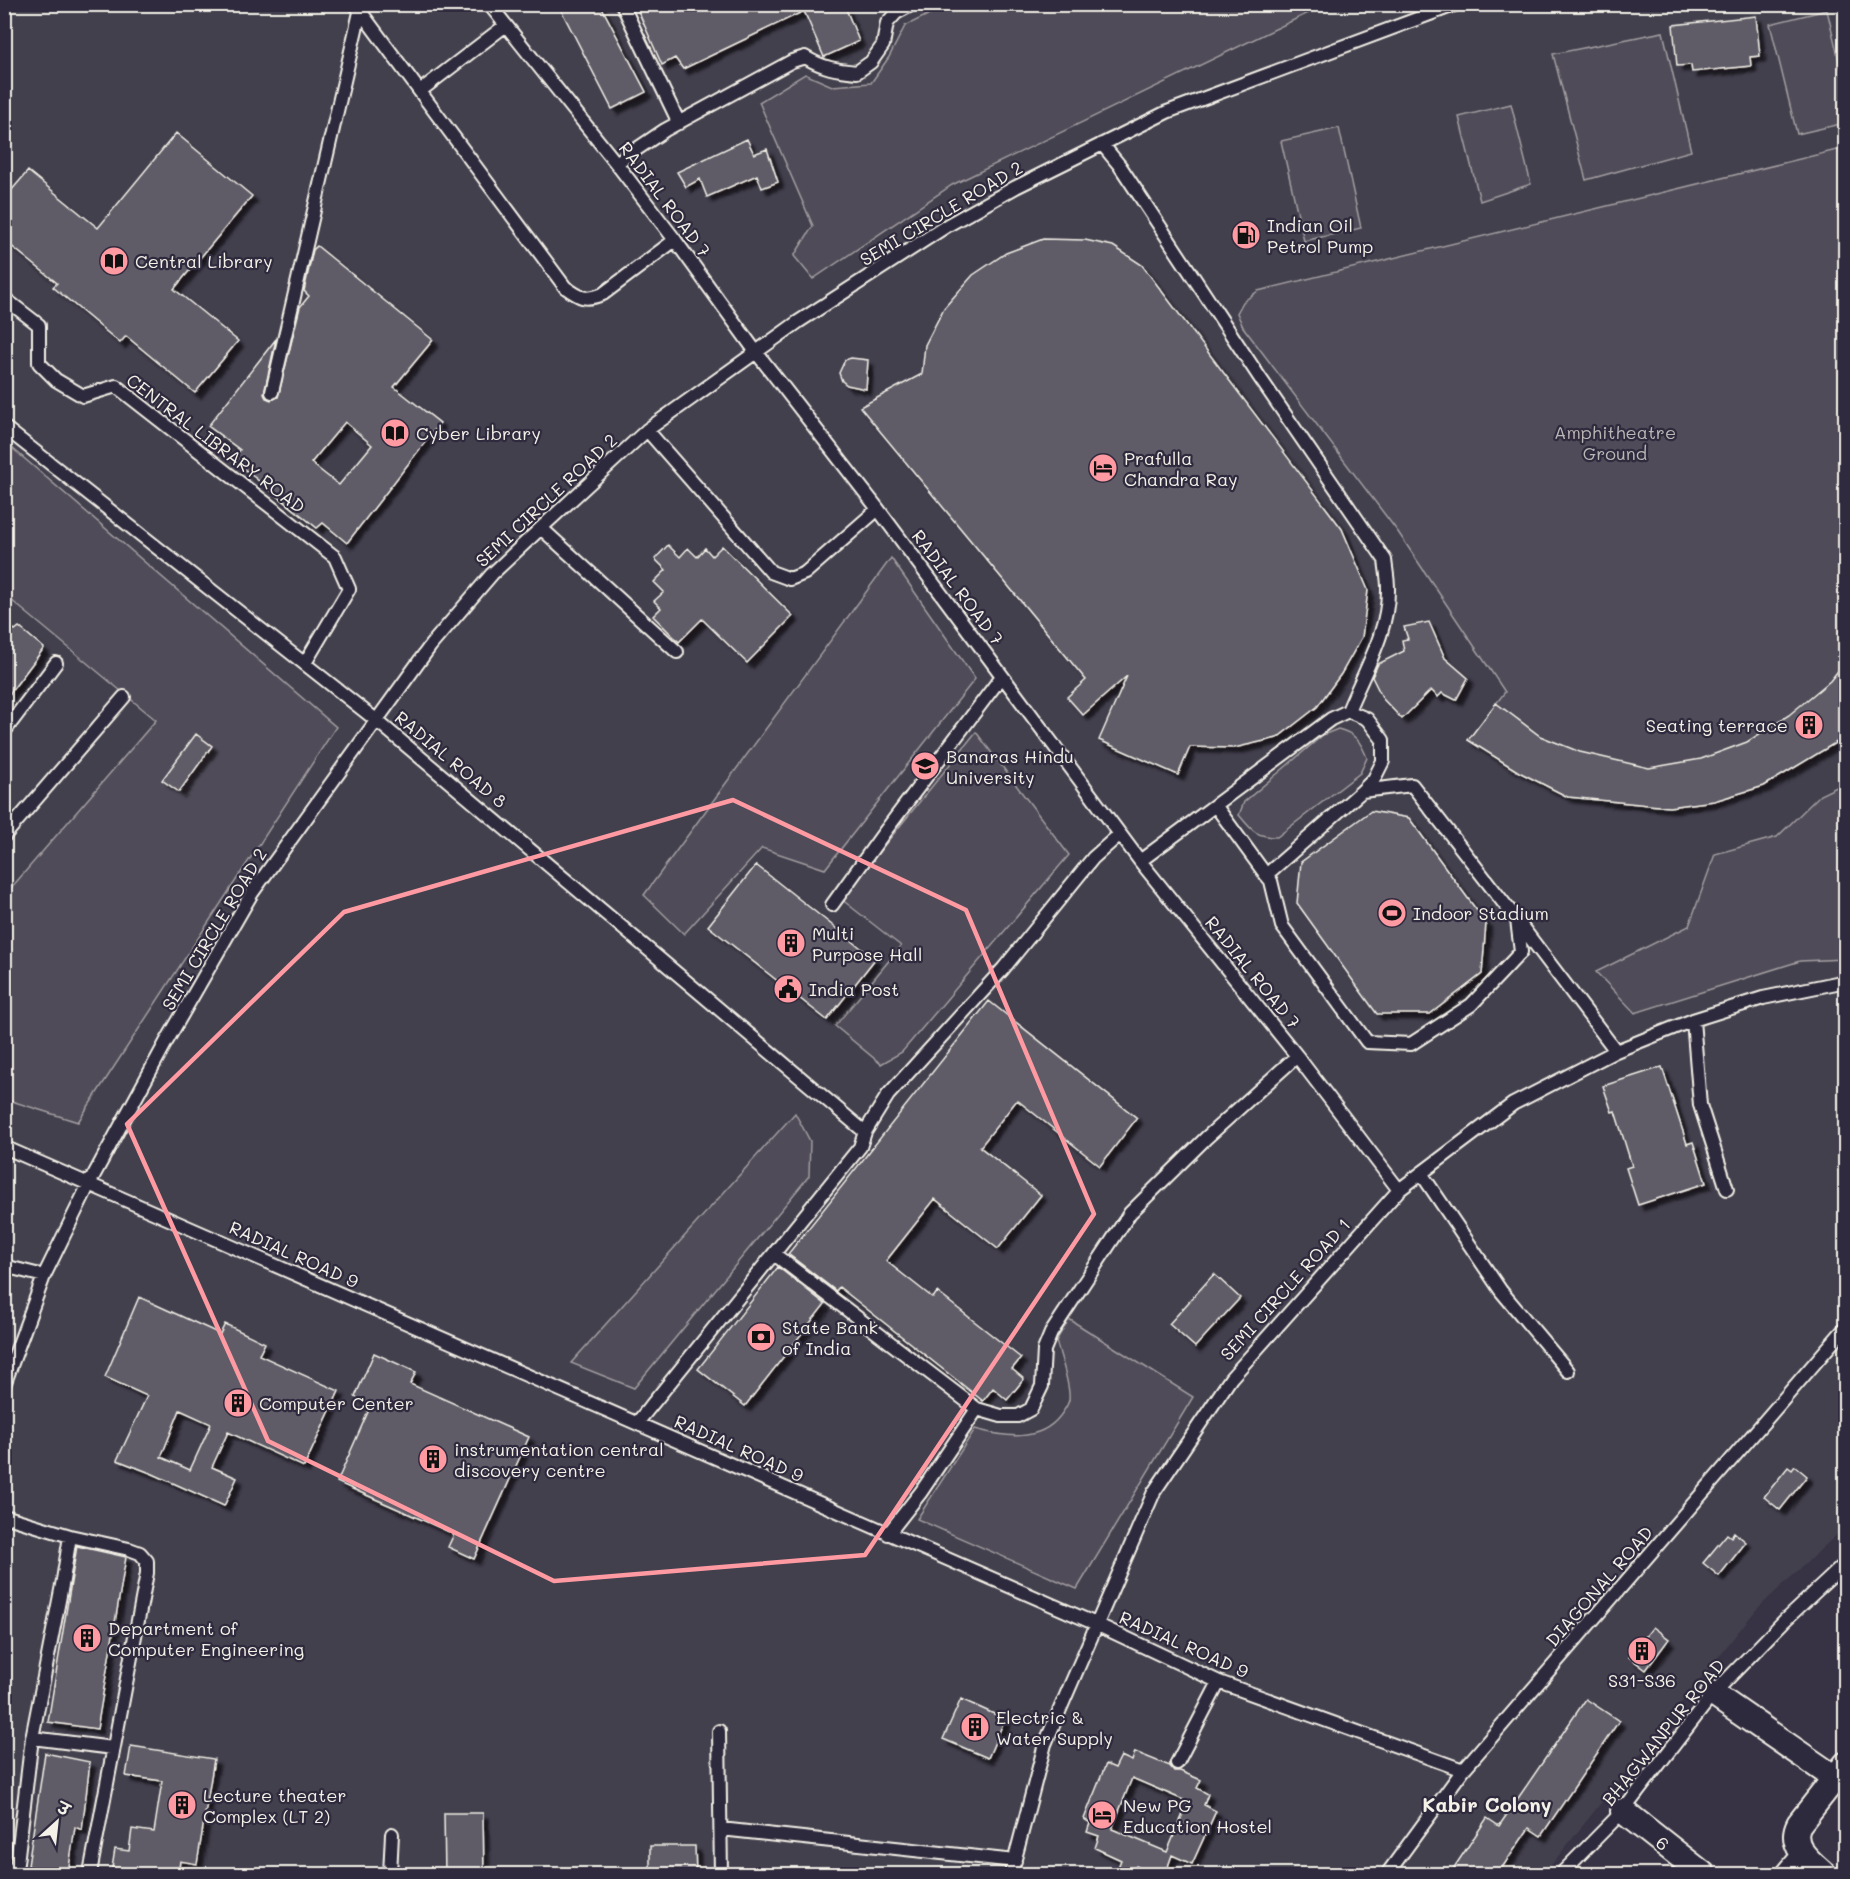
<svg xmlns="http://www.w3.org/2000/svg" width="1850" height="1879" viewBox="0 0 1850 1879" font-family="Mali,'Playpen Sans Deva',sans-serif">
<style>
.built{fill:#433f4e}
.green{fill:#504b59;stroke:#a29ea0;stroke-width:1.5}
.building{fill:#5f5c67;stroke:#f4f1e8;stroke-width:1.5;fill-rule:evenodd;filter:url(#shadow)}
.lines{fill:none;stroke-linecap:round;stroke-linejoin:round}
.lane-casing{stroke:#f4f1e8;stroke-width:16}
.street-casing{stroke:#f4f1e8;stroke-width:28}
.lane{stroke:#2f2a3d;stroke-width:12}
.street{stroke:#2f2a3d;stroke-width:24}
.marked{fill:none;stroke:#ff9aa2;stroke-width:4.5;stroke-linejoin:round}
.labels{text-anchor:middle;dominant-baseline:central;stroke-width:4.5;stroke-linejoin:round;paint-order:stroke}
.street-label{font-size:18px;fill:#f4f1e8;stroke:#2f2a3d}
.poi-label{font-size:18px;fill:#f4f1e8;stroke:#2f2a3d;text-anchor:start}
.park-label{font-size:18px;fill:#bbb7b6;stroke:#2f2a3d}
.neighbourhood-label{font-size:20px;font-weight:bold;fill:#f4f1e8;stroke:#2f2a3d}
</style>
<defs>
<filter id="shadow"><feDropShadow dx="5.5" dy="5.5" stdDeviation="1.5" flood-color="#0009"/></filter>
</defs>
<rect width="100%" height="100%" fill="#373244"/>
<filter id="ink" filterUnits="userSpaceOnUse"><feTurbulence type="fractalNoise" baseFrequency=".0167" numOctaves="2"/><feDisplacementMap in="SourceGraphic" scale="12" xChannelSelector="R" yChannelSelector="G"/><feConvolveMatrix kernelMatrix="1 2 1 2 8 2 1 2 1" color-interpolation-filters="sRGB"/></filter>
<g filter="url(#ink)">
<path class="built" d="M 5,5 L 1845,5 L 1845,1527 L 1756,1610 L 1544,1874 L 5,1874 Z"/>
<path class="green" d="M 950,4 L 1325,4 L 1325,5 L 952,185 L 813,279 L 794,256 L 813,226 L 759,102 L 805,74 L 832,86 L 871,83 L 889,57 L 905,26 Z
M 1827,10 L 1845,86 L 1845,123 L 1797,134 L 1770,24 Z
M 1663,32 L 1691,151 L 1586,180 L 1553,54 Z
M 1511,104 L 1531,184 L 1480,201 L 1459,117 Z
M 1339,128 L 1361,228 L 1304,241 L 1281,141 Z
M 1845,148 L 1845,737 L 1764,786 L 1714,801 L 1669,807 L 1568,797 L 1519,772 L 1468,740 L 1505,692 L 1398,532 L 1243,327 L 1237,313 L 1243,302 L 1258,291 Z
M 4,441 L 336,727 L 78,1122 L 5,1099 L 5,895 L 156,720 L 5,595 Z
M 891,558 L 975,679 L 825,869 L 762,848 L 684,934 L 644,895 Z
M 1338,729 C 1355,733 1361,742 1367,758 L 1360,773 L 1277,837 C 1256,837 1252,831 1239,815 L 1244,802 L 1323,735 Z
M 976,732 L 1069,855 L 902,1052 L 881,1064 L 835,1026 L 901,946 L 841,899 Z
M 1845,783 L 1845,959 L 1800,961 L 1635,1013 L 1596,972 L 1689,926 L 1715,854 L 1777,837 L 1820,795 Z
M 795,1113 L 810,1141 L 809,1176 L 634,1388 L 571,1363 Z
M 1069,1319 L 1193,1397 L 1077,1589 L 917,1519 L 975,1429 C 1004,1437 1039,1443 1060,1416 C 1063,1412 1068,1404 1069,1400 C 1071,1386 1060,1355 1056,1341 Z"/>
<path class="building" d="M 558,4 L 600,4 L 646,92 L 612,109 Z
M 635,4 L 844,4 L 859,41 L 824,57 L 804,11 L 683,69 L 675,58 L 662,65 Z
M 1756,16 L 1760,56 L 1750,57 L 1751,66 L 1692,72 L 1691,65 L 1677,66 L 1673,25 Z
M 176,133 L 252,196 L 174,289 L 238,341 L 195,393 L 126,336 L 120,343 L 53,287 L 57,283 L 4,240 L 4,199 L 28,171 L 98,228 Z
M 747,139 L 754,154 L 767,149 L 778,182 L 762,188 L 757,175 L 707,197 L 700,179 L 686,187 L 677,172 Z
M 1043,239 L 1085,240 L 1113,246 L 1142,265 L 1342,529 L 1368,590 L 1362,637 L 1341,674 L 1317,707 L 1277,738 L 1234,748 L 1190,747 L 1178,775 L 1099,740 L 1127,676 L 1083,715 L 1067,697 L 1086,680 L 860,407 L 922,374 L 925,345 L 944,308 L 973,275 L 1006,253 Z
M 317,246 L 433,340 L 394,387 L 440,423 L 347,543 L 323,523 L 317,528 L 233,460 L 240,450 L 208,426 L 276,339 L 264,394 L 266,398 L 271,400 L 278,397 L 300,307 L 309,296 L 304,291 L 313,250 ZM 345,422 L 372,445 L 339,485 L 311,463 Z
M 851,358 L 868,360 L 866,389 L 847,385 L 842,381 L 839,373 L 845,360 Z
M 668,545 L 680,557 L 688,548 L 697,557 L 705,548 L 712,556 L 722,546 L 793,616 L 747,663 L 702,619 L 679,642 L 653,616 L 661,608 L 654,601 L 664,592 L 654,582 L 666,570 L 655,559 Z
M 4,622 L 15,630 L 19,627 L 44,648 L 4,701 Z
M 1429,622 L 1445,658 L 1468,678 L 1456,700 L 1442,693 L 1438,697 L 1431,690 L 1402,719 L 1383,699 L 1372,677 L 1378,664 L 1404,651 L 1402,640 L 1408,639 L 1404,627 Z
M 1845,662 L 1845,737 L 1764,786 L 1714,801 L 1669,807 L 1568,797 L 1519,772 L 1468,740 L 1496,703 L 1540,736 L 1580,752 L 1649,768 L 1701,759 L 1747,742 L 1789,715 L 1830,681 Z
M 196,734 L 212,746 L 179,792 L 162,780 Z
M 1371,811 L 1409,818 L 1486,923 L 1482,974 L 1430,1014 L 1377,1014 L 1297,903 L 1301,862 Z
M 756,865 L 875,959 L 827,1020 L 708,926 Z
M 989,1001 L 1137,1118 L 1100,1166 L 1017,1100 L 980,1147 L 1041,1195 L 998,1249 L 935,1199 L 886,1261 L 933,1298 L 937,1292 L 1021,1358 L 1012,1369 L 1024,1379 L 1007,1400 L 993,1388 L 983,1401 L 839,1287 L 836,1291 L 788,1254 Z
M 1662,1067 L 1687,1144 L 1693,1142 L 1706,1183 L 1638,1205 L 1626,1168 L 1632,1166 L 1615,1111 L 1612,1112 L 1603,1086 Z
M 778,1267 L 825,1304 L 745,1406 L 698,1369 Z
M 1214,1274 L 1240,1298 L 1195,1347 L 1169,1324 Z
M 139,1297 L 220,1334 L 225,1324 L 265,1343 L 259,1355 L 339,1391 L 304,1467 L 228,1432 L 212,1467 L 237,1478 L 224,1506 L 153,1474 L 117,1460 L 147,1396 L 105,1377 ZM 180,1410 L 211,1424 L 190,1470 L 161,1457 Z
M 374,1353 L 416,1372 L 410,1384 L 529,1437 L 474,1559 L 448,1547 L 454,1534 L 337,1482 L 371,1405 L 355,1397 Z
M 1795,1466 L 1807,1476 L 1780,1510 L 1764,1497 L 1788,1467 L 1792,1470 Z
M 1734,1532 L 1746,1542 L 1719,1576 L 1703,1563 L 1727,1534 L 1731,1537 Z
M 77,1546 L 126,1557 L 97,1729 L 48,1722 Z
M 1653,1627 L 1669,1639 L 1646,1670 L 1629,1657 Z
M 961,1699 L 1005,1719 L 988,1758 L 943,1739 Z
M 1586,1699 L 1619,1721 L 1541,1836 L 1529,1828 L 1497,1875 L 1449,1875 L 1487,1818 L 1499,1826 Z
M 131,1746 L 214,1759 L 197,1864 L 180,1861 L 178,1875 L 154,1875 L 112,1868 L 115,1849 L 129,1851 L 132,1829 L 154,1832 L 162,1781 L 126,1776 Z
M 1135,1752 L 1170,1766 L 1174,1771 L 1180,1771 L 1201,1780 L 1197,1788 L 1208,1794 L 1204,1805 L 1216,1811 L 1192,1864 L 1172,1855 L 1165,1875 L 1156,1875 L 1136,1866 L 1132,1875 L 1115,1875 L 1121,1860 L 1095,1848 L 1099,1836 L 1087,1832 L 1090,1823 L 1084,1819 L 1106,1764 L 1115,1768 L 1121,1756 L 1132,1761 ZM 1132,1778 L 1188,1802 L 1167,1852 L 1112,1829 Z
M 45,1753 L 90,1762 L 82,1830 L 75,1827 L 68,1874 L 28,1866 Z
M 444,1813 L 483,1813 L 484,1875 L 445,1875 Z
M 650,1846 L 695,1846 L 696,1875 L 650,1875 Z"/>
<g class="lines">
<g class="lane-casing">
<path id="lane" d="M 355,4 L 565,287 C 580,298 585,301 603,294 L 675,240
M 489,4 L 616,163 L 675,240 L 756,352 L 878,509 L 1140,861 L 1297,1056 L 1399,1190
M 622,4 L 679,123
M 420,91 L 506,25
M 1102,144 L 1120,166 L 1260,378 L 1385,560 C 1386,569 1388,579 1388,588 C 1389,632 1364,671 1348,711 L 1331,719 L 1140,861
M 616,163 L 665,130 L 792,61 L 805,57 C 823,68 836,70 857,72 L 871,62 L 883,45 L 887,23 L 896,13 L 913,4
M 4,298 L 39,325 L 39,363 L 56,380 L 83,396 L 116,386 L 335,557 L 349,589 L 305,663
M 272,392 L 360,12
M 4,427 L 376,720 L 865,1132
M 647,430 L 771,572 L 790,579 L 805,573 L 878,509
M 541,528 L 677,652
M 1348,711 L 1367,719 L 1383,740 L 1383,761 L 1374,779 L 1362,791
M 4,732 L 56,663
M 1215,805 L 1266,875 L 1271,881 L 1282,926 L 1367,1042 L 1411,1044 L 1471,1005 L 1521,952 L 1517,920 L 1412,785 L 1362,791 L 1266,875
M 4,836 L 124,697
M 832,905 L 883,834 L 1002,676
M 1519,923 L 1616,1051
M 1693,1020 L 1700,1105 L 1727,1189
M 4,1147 L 1096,1624 L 1219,1682 L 1463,1770
M 1421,1173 L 1501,1291 L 1568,1371
M 774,1254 L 977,1409
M 4,1266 L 44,1276
M 4,1385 L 44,1276 L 89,1184 L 165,1044 L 252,893 L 431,645 L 492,574 L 541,528 L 647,430 L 798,322 L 948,225 L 1016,187 L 1167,112 L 1457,4
M 637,1423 L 860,1147 L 865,1132 L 888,1095 L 1003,969 L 1093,858 L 1120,834
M 4,1516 L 70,1536 L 63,1580 L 32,1738 L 17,1863 L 13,1871 L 7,1874
M 888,1534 L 921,1492 L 977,1409 L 1001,1416 L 1018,1416 L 1031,1409 L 1042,1386 L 1044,1350 L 1051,1333 L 1130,1213 L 1206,1138 L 1297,1056
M 70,1536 L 129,1549 L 140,1553 L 147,1561 L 147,1573 L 90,1873
M 719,1731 L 721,1874
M 32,1738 L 113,1748
M 1177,1763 L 1219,1682
M 721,1829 L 1015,1861
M 390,1874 L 392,1834
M 1011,1874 L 1045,1744 L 1154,1492 L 1231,1378 L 1399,1190 L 1513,1104 L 1616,1051 L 1693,1020 L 1763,998 L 1846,981
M 1387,1874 L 1463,1770 L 1846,1327
M 1561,1874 L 1623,1811 L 1713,1694 L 1785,1620 L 1846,1563"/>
</g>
<g class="street-casing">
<path id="street" d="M 1713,1694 L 1835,1778
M 1623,1811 L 1703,1874
M 1789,1874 L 1804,1856
M 1824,1874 C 1810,1862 1788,1845 1799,1824 L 1846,1764"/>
</g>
<use href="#lane" class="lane"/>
<use href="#street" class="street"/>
</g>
</g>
<path class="marked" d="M 733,800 L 966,910 L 1094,1214 L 865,1555 L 554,1581 L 268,1441 L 127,1124 L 344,912 Z"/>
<defs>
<g id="fuel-disc" transform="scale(1.5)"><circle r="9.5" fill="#ff9aa2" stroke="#2f2a3d"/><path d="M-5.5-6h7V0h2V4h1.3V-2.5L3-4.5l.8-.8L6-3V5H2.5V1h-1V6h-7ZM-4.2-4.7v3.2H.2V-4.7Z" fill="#111"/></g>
<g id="library-disc" transform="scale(1.5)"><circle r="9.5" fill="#ff9aa2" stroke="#2f2a3d"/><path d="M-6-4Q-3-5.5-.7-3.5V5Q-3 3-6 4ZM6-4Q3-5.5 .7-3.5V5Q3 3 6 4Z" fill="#111"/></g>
<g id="hotel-disc" transform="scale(1.5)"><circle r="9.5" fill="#ff9aa2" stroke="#2f2a3d"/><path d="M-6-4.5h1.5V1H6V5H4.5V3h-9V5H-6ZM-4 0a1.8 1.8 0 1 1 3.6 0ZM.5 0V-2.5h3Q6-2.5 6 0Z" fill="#111"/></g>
<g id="building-disc" transform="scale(1.5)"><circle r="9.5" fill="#ff9aa2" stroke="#2f2a3d"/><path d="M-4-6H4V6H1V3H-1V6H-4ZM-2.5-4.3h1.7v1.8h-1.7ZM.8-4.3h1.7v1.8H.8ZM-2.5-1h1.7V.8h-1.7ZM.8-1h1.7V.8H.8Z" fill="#111"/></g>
<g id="university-disc" transform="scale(1.5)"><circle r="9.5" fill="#ff9aa2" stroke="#2f2a3d"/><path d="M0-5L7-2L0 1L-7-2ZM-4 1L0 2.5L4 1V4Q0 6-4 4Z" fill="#111"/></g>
<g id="stadium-disc" transform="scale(1.5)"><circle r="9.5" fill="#ff9aa2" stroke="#2f2a3d"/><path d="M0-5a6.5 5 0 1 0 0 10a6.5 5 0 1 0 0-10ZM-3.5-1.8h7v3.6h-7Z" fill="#111"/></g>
<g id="civic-disc" transform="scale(1.5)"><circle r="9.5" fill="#ff9aa2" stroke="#2f2a3d"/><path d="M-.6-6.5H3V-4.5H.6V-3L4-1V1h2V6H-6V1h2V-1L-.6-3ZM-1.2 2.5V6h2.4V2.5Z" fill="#111"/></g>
<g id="bank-disc" transform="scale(1.5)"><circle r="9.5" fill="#ff9aa2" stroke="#2f2a3d"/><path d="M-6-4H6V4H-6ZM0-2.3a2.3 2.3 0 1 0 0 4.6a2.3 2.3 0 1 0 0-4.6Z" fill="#111"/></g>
</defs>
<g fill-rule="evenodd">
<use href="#fuel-disc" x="1246" y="235"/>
<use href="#library-disc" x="114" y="261"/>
<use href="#library-disc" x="395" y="433"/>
<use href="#hotel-disc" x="1103" y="468"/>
<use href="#building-disc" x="1809" y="725"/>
<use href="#university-disc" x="925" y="766"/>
<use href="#stadium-disc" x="1392" y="913"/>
<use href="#building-disc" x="791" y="943"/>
<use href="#civic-disc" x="788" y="989"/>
<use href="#bank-disc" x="761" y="1337"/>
<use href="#building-disc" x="238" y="1403"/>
<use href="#building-disc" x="433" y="1459"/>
<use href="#building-disc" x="87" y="1638"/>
<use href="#building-disc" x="1642" y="1651"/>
<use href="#building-disc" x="975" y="1727"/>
<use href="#building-disc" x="182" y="1805"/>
<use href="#hotel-disc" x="1102" y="1815"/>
</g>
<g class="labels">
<g class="street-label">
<text transform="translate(665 199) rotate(53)">RADIAL ROAD 7</text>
<text transform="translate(941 213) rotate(-31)">SEMI CIRCLE ROAD 2</text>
<text transform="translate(216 443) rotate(37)">CENTRAL LIBRARY ROAD</text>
<text transform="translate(546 500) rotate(-43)">SEMI CIRCLE ROAD 2</text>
<text transform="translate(958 587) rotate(53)">RADIAL ROAD 7</text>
<text transform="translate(451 759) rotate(40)">RADIAL ROAD 8</text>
<text transform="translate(214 929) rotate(-59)">SEMI CIRCLE ROAD 2</text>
<text transform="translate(1253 972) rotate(51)">RADIAL ROAD 7</text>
<text transform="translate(294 1254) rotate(24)">RADIAL ROAD 9</text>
<text transform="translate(1285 1289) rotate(-48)">SEMI CIRCLE ROAD 1</text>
<text transform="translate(739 1448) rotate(24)">RADIAL ROAD 9</text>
<text transform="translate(1599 1586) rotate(-49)">DIAGONAL ROAD</text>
<text transform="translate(1184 1644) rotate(24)">RADIAL ROAD 9</text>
<text transform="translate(1663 1732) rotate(-51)">BHAGWANPUR ROAD</text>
<text transform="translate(1663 1843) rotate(39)">6</text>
</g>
<g class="poi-label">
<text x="1267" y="225">Indian Oil<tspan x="1267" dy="21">Petrol Pump</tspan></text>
<text x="135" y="261">Central Library</text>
<text x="416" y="433">Cyber Library</text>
<text x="1124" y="458">Prafulla<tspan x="1124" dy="21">Chandra Ray</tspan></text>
<text x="1788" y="725" text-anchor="end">Seating terrace</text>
<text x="946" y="756">Banaras Hindu<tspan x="946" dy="21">University</tspan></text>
<text x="1413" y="913">Indoor Stadium</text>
<text x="812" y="933">Multi<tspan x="812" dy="21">Purpose Hall</tspan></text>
<text x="809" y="989">India Post</text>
<text x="782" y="1327">State Bank<tspan x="782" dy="21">of India</tspan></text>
<text x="259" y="1403">Computer Center</text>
<text x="454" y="1449">instrumentation central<tspan x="454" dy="21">discovery centre</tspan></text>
<text x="108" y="1628">Department of<tspan x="108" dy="21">Computer Engineering</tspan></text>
<text x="1642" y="1680" text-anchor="middle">S31-S36</text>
<text x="996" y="1717">Electric &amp;<tspan x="996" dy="21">Water Supply</tspan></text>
<text x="203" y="1795">Lecture theater<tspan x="203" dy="21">Complex (LT 2)</tspan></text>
<text x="1123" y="1805">New PG<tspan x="1123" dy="21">Education Hostel</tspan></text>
</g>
<g class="park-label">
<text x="1615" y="432">Amphitheatre<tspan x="1615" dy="21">Ground</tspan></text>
</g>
<g class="neighbourhood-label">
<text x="1487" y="1804">Kabir Colony</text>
</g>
</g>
<rect width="1850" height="1879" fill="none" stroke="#2f2a3d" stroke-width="24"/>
<rect x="12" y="12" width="1826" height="1855" fill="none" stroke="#f4f1e8" stroke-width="2" filter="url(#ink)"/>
<g transform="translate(57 1822) rotate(27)" stroke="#2f2a3d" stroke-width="4.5" paint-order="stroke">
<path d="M0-4.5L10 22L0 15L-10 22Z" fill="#f4f1e8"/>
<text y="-9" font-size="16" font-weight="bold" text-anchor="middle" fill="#f4f1e8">उ</text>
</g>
</svg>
